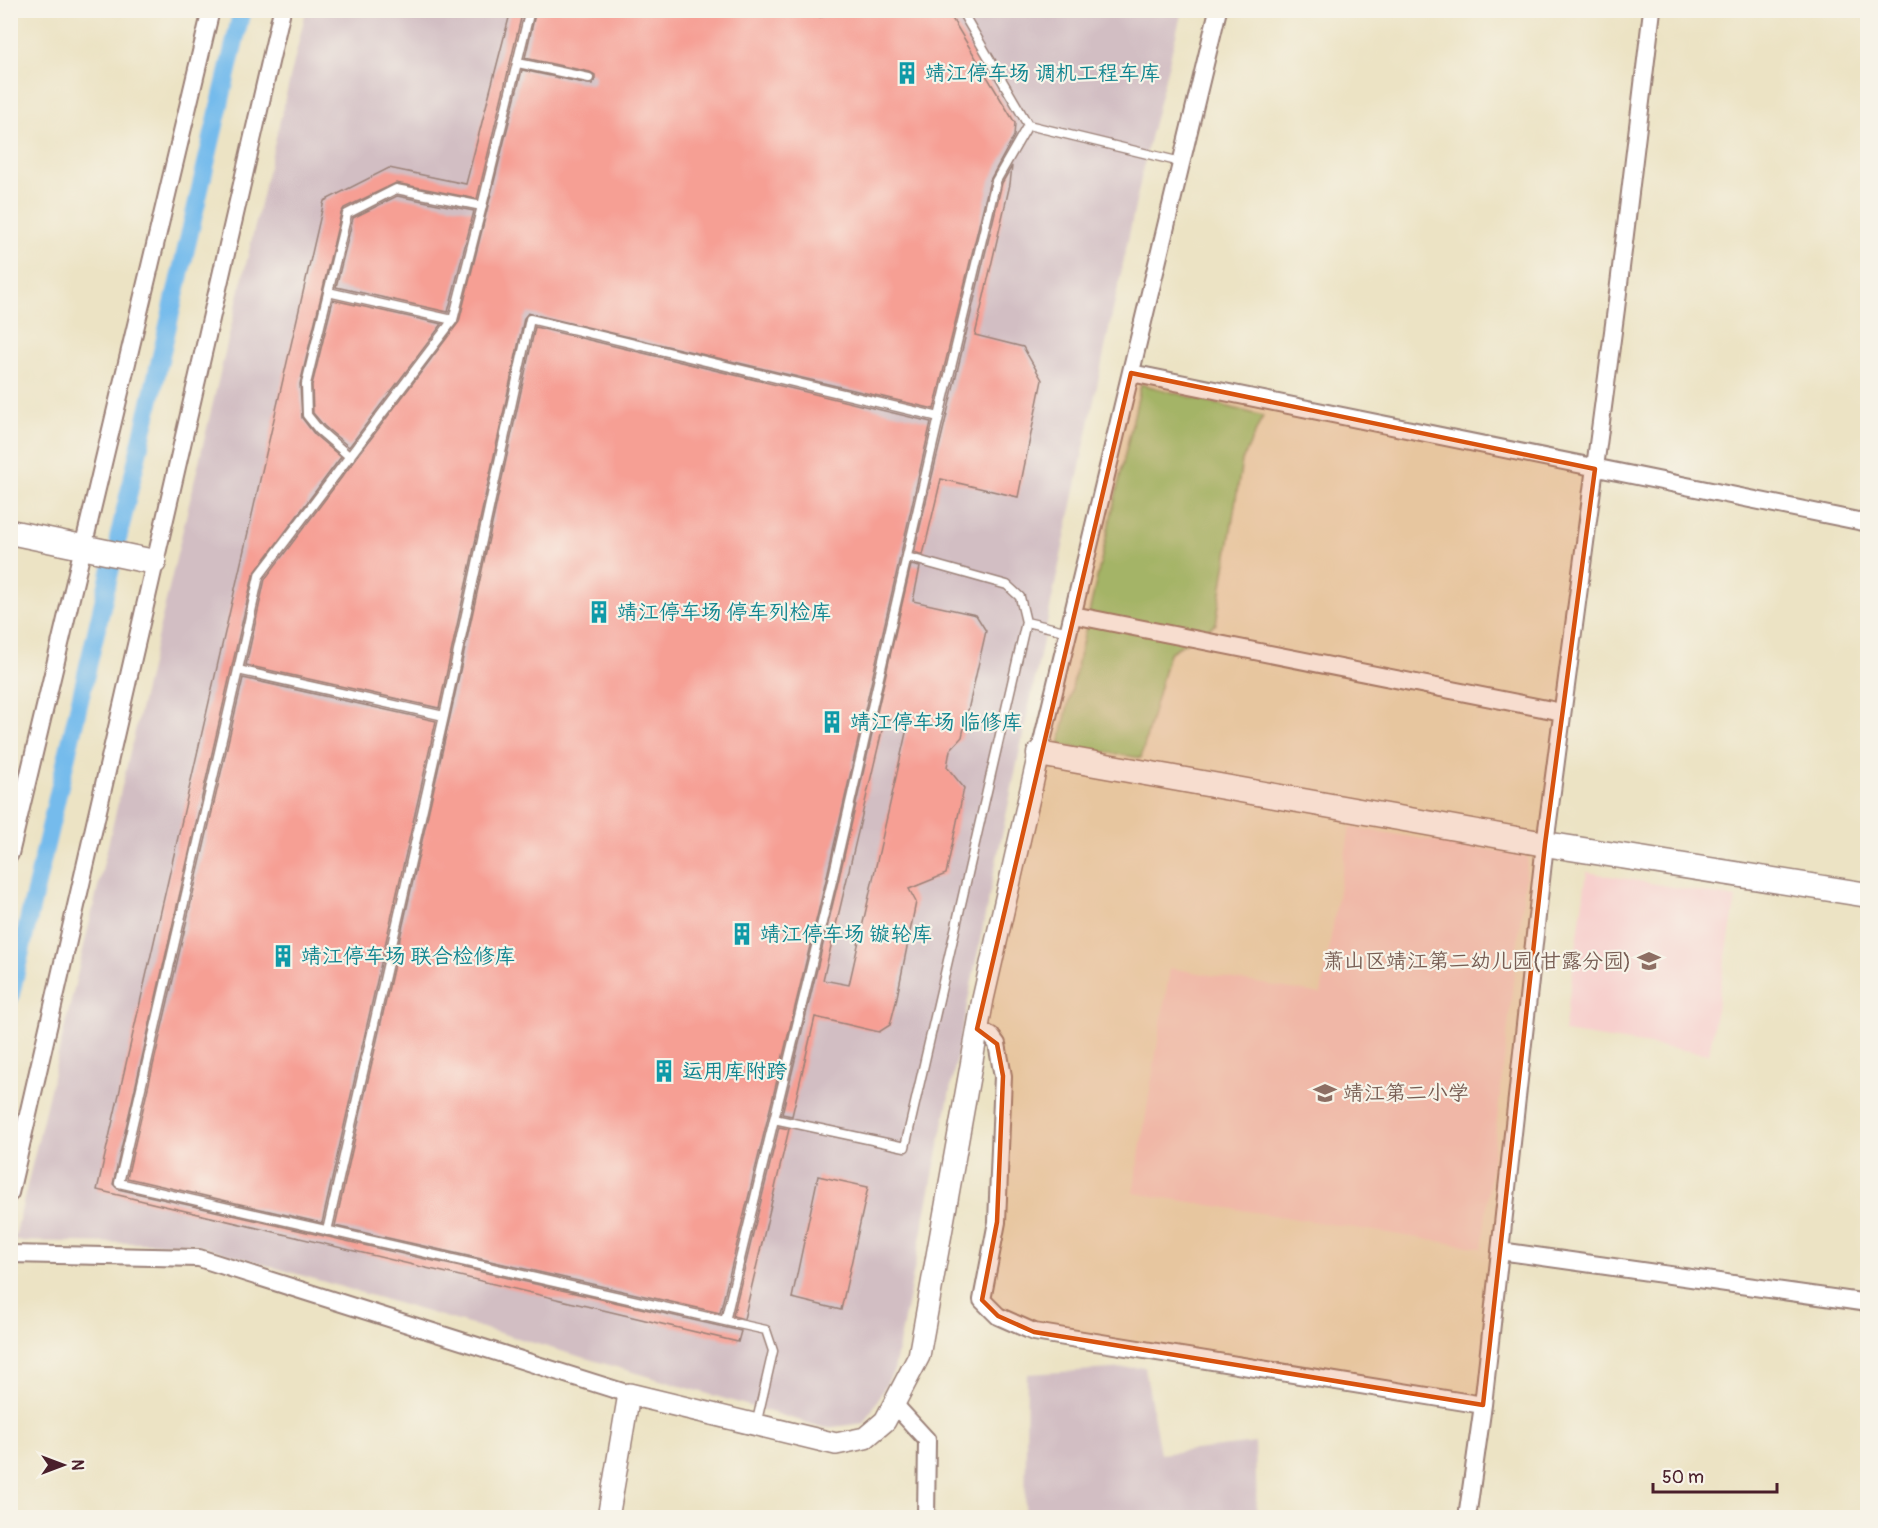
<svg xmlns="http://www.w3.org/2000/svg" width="1878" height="1528" viewBox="0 0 1878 1528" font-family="Pangolin,'LXGW WenKai TC',sans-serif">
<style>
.built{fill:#f7d0cd}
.industrial{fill:#d2bec3}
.green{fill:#98cc7d;stroke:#717654;stroke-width:1.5}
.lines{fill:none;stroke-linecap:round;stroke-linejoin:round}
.canal{stroke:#75bbec;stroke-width:18}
.building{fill:#f69f94;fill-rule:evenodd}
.service-casing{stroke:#9b8178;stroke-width:11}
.minor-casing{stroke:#9b8178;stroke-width:20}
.tertiary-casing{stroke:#9b8178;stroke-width:24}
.secondary-casing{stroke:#9b8178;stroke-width:27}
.service{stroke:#fff;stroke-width:8}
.minor{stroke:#fff;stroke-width:16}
.tertiary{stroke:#fff;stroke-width:21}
.secondary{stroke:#fff;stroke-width:24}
.marked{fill:#d8530f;fill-opacity:0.2;stroke:#d8530f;stroke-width:4.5;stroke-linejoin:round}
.labels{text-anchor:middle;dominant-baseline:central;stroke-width:4.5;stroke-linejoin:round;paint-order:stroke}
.culture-label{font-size:21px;fill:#0d838f;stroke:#f7f3e8;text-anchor:start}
.education-label{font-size:21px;fill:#785e54;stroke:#f7f3e8;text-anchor:end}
</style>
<rect width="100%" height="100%" fill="#f7f3e8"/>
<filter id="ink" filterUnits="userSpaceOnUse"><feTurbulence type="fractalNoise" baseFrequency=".0167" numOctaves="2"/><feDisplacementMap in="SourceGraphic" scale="12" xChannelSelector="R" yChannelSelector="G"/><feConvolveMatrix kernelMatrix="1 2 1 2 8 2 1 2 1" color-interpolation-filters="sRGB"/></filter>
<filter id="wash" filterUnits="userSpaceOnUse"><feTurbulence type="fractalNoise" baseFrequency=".008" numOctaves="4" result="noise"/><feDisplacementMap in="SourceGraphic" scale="24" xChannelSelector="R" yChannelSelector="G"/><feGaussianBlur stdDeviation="1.35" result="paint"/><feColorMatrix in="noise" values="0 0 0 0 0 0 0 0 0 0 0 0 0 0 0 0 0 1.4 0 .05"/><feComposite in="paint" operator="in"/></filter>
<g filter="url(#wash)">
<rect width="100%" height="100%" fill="#ece3c4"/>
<path class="built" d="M 1350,827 L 1528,856 L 1482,1248 L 1133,1193 L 1170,968 L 1321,994 Z
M 1587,872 L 1736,898 L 1709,1054 L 1564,1032 Z"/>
<path class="industrial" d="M 306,11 L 1182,11 L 1147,150 L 988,901 L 894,1370 L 865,1423 L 825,1428 L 194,1244 L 14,1241 Z
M 1145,1367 L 1160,1454 L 1255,1443 L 1257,1517 L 1025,1517 L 1027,1374 Z"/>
<path class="green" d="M 1141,384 L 1263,416 L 1242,461 L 1216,624 L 1169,653 L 1141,758 L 1059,745 Z"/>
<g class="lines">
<path class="canal" d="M 118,539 L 242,10
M 10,998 L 111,568"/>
</g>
<g id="blocks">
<path class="building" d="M 511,10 L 523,10 L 477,199 L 396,183 L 344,208 L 341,213 L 300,384 L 302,418 L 315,435 L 341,457 L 253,575 L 113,1184 L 118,1189 L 741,1331 L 738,1342 L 97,1190 L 324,201 L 389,168 L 466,184 Z
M 536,10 L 815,10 L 816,15 L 820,17 L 825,16 L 827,10 L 947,10 L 1015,123 L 1014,136 L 990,180 L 934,409 L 528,313 L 524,318 L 439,708 L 246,665 L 265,579 L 459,322 L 522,70 L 588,84 L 592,84 L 595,80 L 595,75 L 590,72 L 525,58 Z
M 1012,166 L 1010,184 L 975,335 L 1023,347 L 1042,380 L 1018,497 L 941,479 L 923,555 L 914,552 L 1002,183 Z
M 397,196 L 474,211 L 448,312 L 336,287 L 353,218 Z
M 333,300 L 442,324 L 349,447 L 324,426 L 313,413 L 312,385 Z
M 535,327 L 931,422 L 827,876 L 720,1313 L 335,1226 L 450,717 Z
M 911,565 L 920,567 L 913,601 L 976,615 L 986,631 L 962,737 L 950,750 L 947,767 L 964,788 L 946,874 L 909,889 L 916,902 L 896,1002 L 890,1025 L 879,1032 L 815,1017 L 792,1116 L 782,1114 L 839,878 ZM 885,718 L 908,724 L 849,985 L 823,980 Z
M 243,678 L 436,721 L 322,1223 L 127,1178 Z
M 779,1127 L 789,1129 L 744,1319 L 733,1316 Z
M 818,1176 L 868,1187 L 841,1310 L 792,1298 Z"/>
</g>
</g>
<g filter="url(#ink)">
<use href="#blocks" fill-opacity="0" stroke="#9b8178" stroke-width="1.5"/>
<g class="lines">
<g class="service-casing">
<path id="service" d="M 821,11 L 821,10
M 518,63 L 589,78
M 1028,125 L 1181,162
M 328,292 L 453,320
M 350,457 L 319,430 L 307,415 L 306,384 L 347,214 L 396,189 L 482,206 L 530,10
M 1026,622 L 1069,632
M 238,670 L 259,576 L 453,320 L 482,206
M 444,716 L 238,670 L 119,1183 L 725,1321
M 774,1119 L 905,1147 L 1026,622 L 1020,597 L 1007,585 L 907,557
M 327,1231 L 444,716 L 530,319 L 939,417
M 756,1425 L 773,1351 L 766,1330 L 725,1321 L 833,877 L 939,417 L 996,181 L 1028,125 L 961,10"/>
</g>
<g class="minor-casing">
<path id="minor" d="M 1131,373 L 1868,523
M 1073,615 L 1562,712
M 1039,754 L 1218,10
M 10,854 L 211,10
M 977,1029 L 991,1036 L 997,1044 L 1003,1076 L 997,1222 L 982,1300 L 998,1316 L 1034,1332 L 1483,1405
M 10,1193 L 282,10
M 1500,1251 L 1868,1303
M 10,1254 L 199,1258 L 629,1394
M 894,1404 L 927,1440 L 926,1518
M 1467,1518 L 1483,1405 L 1545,844 L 1616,309 L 1652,10"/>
</g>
<g class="tertiary-casing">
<path id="tertiary" d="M 608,1518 L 629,1394 L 836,1444 L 865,1438 L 885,1421 L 919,1356 L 983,999 L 1039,754"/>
</g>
<g class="secondary-casing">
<path id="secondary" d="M 10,532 L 154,562
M 1039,754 L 1545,844 L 1868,895"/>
</g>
<use href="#service" class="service"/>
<use href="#minor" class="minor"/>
<use href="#tertiary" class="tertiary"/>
<use href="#secondary" class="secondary"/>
</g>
</g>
<path class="marked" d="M 1131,373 L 1595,469 L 1545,844 L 1483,1405 L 1034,1332 L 998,1316 L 982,1300 L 997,1222 L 1003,1076 L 997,1044 L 977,1029 Z"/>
<defs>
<g id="building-bare" transform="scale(1.8)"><path d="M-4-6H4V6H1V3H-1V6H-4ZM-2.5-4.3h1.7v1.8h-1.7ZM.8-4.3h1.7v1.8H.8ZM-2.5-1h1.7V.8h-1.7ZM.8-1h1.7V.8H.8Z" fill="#0f9aa8" stroke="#f7f3e8" stroke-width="2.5" paint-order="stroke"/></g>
<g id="school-bare" transform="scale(1.8)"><path d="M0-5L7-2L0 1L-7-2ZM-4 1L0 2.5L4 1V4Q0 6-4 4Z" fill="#8d6e63" stroke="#f7f3e8" stroke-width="2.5" paint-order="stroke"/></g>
</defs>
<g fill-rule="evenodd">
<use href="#building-bare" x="907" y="73"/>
<use href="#building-bare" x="599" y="612"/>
<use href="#building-bare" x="832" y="722"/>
<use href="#building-bare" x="742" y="934"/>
<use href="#building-bare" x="283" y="956"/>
<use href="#school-bare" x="1649" y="961"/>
<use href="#building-bare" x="664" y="1071"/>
<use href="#school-bare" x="1325" y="1093"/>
</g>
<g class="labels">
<g class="culture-label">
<text x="925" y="73">靖江停车场 调机工程车库</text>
<text x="617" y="612">靖江停车场 停车列检库</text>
<text x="850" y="722">靖江停车场 临修库</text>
<text x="760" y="934">靖江停车场 镟轮库</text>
<text x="301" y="956">靖江停车场 联合检修库</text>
<text x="682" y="1071">运用库附跨</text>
</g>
<g class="education-label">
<text x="1631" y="961">萧山区靖江第二幼儿园(甘露分园)</text>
<text x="1343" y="1093" text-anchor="start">靖江第二小学</text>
</g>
</g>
<rect width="1878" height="1528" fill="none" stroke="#f7f3e8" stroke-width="36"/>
<g transform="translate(63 1465) rotate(90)" stroke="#f7f3e8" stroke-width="4.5" paint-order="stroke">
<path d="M0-4.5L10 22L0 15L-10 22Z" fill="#4a1f2b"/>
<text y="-9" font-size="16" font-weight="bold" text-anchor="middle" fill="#4a1f2b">N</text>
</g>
<path d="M1653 1483v9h124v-9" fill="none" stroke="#4a1f2b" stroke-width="3"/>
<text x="1662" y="1483" font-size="18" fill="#4a1f2b" stroke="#f7f3e8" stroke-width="4.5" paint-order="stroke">50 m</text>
</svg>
